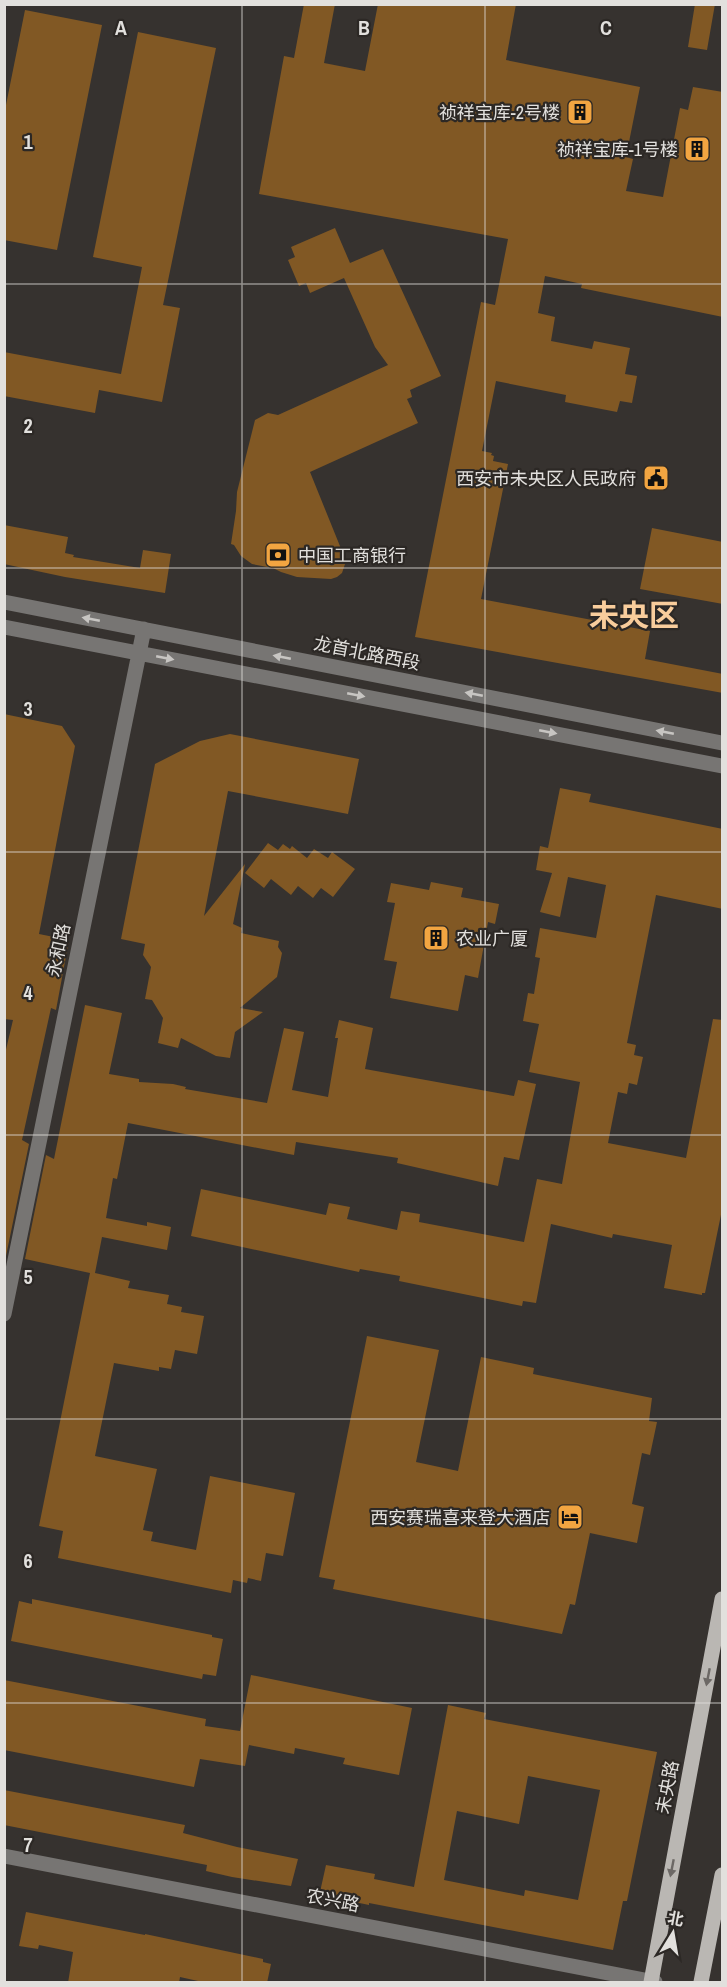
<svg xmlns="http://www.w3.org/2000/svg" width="727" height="1987" viewBox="0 0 727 1987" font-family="'Archivo Narrow','Noto Sans SC',sans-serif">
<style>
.building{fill:#815824;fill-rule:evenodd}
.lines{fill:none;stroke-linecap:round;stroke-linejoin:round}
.minor{stroke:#777573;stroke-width:15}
.major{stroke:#bab7b3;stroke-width:15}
.oneway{fill:#c7c5c2}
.oneway2{fill:#6c6865}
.grid{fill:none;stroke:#e2e0dd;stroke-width:1.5;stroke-opacity:0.55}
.labels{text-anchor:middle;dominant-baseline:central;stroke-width:4.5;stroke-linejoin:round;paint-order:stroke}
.poi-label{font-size:18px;fill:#e2e0dd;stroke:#2c2825;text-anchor:end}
.street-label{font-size:18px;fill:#e2e0dd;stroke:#2c2825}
.town-label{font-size:30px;font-weight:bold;fill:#f9cd9c;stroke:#2c2825}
.grid-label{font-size:20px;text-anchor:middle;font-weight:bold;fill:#e2e0dd;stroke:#2c2825;stroke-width:4.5;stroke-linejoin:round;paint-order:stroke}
</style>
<rect width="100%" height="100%" fill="#36322f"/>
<path class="building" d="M 304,4 L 335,4 L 324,63 L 365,71 L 378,4 L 516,4 L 506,60 L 640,87 L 626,157 L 633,159 L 626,191 L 663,197 L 680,108 L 688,110 L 693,87 L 723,92 L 723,317 L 581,288 L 582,284 L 545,276 L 538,313 L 555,317 L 551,341 L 592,349 L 594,341 L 630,348 L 625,374 L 637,376 L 632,403 L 620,401 L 617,412 L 565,402 L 566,395 L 496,381 L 482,451 L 492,453 L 491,455 L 494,456 L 493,461 L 508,464 L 481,599 L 650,631 L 645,659 L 723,674 L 723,693 L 415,637 L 481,302 L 495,305 L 508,239 L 259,194 L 284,56 L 294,58 Z
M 695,4 L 715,4 L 707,50 L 688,47 Z
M 25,10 L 102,25 L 57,250 L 4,240 L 4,115 Z
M 138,32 L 216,48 L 163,305 L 180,308 L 162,402 L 99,390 L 95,413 L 4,396 L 4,352 L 121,374 L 142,267 L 93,257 Z
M 335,228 L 350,263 L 383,249 L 441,376 L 410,390 L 412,397 L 407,399 L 418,423 L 310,472 L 346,561 L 342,573 L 337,577 L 331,579 L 297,577 L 281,572 L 273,568 L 252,564 L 241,556 L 234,545 L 231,544 L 236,511 L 237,492 L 255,420 L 268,413 L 278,415 L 388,365 L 375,347 L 344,278 L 310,293 L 306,283 L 299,286 L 288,260 L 295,257 L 291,247 Z
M 4,525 L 68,537 L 65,553 L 74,555 L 73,557 L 140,568 L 143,550 L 171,554 L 165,593 L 65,577 L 4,564 Z
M 652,528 L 723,542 L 723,604 L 640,589 Z
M 4,714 L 62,726 L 75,746 L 39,934 L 69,940 L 56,1010 L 51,1008 L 22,1140 L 29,1144 L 6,1256 L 4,1255 L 4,1058 L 13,1020 L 4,1019 Z
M 230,734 L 359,759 L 348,814 L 228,791 L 204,916 L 245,864 L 233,924 L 242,928 L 241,933 L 279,941 L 278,947 L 282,953 L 277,977 L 240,1008 L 263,1012 L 235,1032 L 230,1058 L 216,1056 L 181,1038 L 178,1048 L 158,1043 L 163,1018 L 152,1000 L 145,999 L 151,967 L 143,955 L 145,944 L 121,939 L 155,764 L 200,741 Z
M 560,788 L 591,794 L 589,802 L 723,829 L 723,909 L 656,895 L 627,1043 L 636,1045 L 634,1055 L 643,1057 L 637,1085 L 629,1083 L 627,1094 L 618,1092 L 608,1143 L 686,1158 L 713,1019 L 723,1020 L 723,1205 L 705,1293 L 702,1293 L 702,1295 L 664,1288 L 672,1245 L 613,1234 L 612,1238 L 551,1224 L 536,1303 L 523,1301 L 522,1306 L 399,1281 L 400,1276 L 360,1269 L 359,1272 L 191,1236 L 201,1189 L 326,1215 L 329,1203 L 350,1207 L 347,1219 L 397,1230 L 401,1211 L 420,1214 L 419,1222 L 524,1242 L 537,1179 L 562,1184 L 580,1082 L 529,1072 L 539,1024 L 523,1021 L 528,993 L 534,994 L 540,958 L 535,957 L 540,928 L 596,938 L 606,885 L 568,877 L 560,917 L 540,912 L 552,873 L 536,870 L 540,846 L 548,848 Z
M 268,843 L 278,850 L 283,844 L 290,849 L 292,846 L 307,858 L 314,849 L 328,858 L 332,852 L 355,869 L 333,897 L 321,888 L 313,898 L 298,886 L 291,895 L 271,879 L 264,888 L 245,873 Z
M 431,882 L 463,888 L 461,897 L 499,904 L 495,924 L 488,922 L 478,978 L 465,975 L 458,1011 L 390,998 L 397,962 L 384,960 L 395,903 L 387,902 L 391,883 L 429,890 Z
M 85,1005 L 122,1013 L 109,1074 L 139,1079 L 139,1082 L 173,1084 L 186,1087 L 185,1089 L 267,1103 L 284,1028 L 304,1032 L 292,1090 L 328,1097 L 338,1038 L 335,1038 L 339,1020 L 373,1028 L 365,1069 L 514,1096 L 518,1080 L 536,1084 L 519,1160 L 504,1157 L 498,1186 L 397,1163 L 398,1158 L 296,1142 L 294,1155 L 128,1123 L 117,1179 L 113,1178 L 106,1218 L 147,1226 L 147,1222 L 171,1227 L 167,1250 L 102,1237 L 95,1273 L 130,1281 L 128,1288 L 169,1295 L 167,1304 L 182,1307 L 181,1312 L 204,1316 L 197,1354 L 175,1350 L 171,1369 L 159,1367 L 159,1371 L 114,1363 L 95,1456 L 157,1469 L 143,1530 L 153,1532 L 151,1541 L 196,1550 L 210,1476 L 295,1493 L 283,1556 L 266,1553 L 261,1581 L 248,1578 L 247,1583 L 233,1580 L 231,1593 L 58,1558 L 63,1531 L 39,1526 L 90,1273 L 25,1259 L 46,1155 L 54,1159 Z
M 367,1336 L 439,1350 L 416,1462 L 458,1471 L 481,1357 L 534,1368 L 533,1374 L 652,1398 L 649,1421 L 657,1422 L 650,1455 L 642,1453 L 632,1504 L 644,1507 L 637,1543 L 590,1533 L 575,1605 L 570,1604 L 562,1634 L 333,1589 L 335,1580 L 319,1577 Z
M 32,1599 L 212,1635 L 212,1637 L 223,1639 L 216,1676 L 203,1674 L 202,1679 L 11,1641 L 19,1601 L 32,1604 Z
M 251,1675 L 412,1708 L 399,1775 L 343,1764 L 345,1758 L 295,1748 L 294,1754 L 249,1745 L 245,1766 L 200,1759 L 194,1787 L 4,1750 L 4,1680 L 206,1719 L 205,1726 L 240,1731 Z
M 448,1705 L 486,1713 L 484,1719 L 657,1752 L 627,1901 L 623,1901 L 613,1950 L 369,1903 L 369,1905 L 331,1897 L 331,1894 L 320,1892 L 326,1865 L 375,1874 L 374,1879 L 414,1887 ZM 528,1776 L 600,1790 L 578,1900 L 525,1890 L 524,1896 L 444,1880 L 457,1811 L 519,1824 Z
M 4,1790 L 185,1825 L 183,1833 L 237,1847 L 298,1859 L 291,1886 L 232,1877 L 206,1871 L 207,1865 L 4,1825 Z
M 26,1912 L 145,1935 L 145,1934 L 263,1959 L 263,1962 L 271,1964 L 267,1983 L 207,1983 L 180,1977 L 179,1983 L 68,1983 L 73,1952 L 39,1945 L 38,1949 L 19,1946 Z"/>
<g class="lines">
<path class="minor" d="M 4,602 L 722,743
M 4,627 L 722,766
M 4,1314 L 144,629
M 4,1856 L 655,1982"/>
<path class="major" d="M 651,1982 L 722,1599
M 701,1982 L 722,1875"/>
</g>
<defs><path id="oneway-solid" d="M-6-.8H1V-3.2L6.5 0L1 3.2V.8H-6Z" transform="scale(1.5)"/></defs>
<g class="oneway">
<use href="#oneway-solid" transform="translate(91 619) rotate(-169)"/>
<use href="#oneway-solid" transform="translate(282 657) rotate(-169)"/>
<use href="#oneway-solid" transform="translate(165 658) rotate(11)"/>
<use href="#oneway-solid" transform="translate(474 694) rotate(-169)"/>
<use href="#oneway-solid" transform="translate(356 695) rotate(11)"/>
<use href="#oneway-solid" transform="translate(548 732) rotate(11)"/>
<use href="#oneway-solid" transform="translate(665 732) rotate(-169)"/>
</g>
<g class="oneway2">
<use href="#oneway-solid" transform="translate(708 1677) rotate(101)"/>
<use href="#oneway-solid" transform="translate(672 1868) rotate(101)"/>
</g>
<path class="grid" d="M 242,4 L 242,1982M 485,4 L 485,1982M 4,284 L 722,284M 4,568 L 722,568M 4,852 L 722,852M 4,1135 L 722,1135M 4,1419 L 722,1419M 4,1703 L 722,1703"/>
<defs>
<g id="building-square" transform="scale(1.35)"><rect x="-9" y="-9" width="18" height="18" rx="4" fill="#f2a541" stroke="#2c2825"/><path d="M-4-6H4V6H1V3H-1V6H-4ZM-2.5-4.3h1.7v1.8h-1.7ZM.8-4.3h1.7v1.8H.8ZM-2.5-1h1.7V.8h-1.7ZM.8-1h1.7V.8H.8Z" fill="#111"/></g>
<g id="civic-square" transform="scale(1.35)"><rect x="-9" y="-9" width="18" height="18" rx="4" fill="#f2a541" stroke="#2c2825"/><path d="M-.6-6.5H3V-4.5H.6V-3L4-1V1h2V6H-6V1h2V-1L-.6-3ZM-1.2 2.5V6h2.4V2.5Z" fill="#111"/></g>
<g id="bank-square" transform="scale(1.35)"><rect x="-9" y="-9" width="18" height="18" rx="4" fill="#f2a541" stroke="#2c2825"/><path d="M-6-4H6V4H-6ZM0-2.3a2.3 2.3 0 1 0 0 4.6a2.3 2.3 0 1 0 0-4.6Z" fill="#111"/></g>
<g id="hotel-square" transform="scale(1.35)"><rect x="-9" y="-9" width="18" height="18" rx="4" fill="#f2a541" stroke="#2c2825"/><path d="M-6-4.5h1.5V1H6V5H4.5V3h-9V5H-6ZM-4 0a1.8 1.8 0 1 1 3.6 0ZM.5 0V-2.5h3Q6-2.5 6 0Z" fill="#111"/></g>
</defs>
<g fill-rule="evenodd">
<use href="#building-square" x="580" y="112"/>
<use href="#building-square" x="697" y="149"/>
<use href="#civic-square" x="656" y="478"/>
<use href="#bank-square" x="278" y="555"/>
<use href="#building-square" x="436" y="938"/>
<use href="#hotel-square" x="570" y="1517"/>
</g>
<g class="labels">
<g class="poi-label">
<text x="560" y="112">祯祥宝库-2号楼</text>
<text x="678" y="149">祯祥宝库-1号楼</text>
<text x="636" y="478">西安市未央区人民政府</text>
<text x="298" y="555" text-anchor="start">中国工商银行</text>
<text x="456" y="938" text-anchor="start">农业广厦</text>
<text x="550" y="1517">西安赛瑞喜来登大酒店</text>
</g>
<g class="street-label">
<text transform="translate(367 653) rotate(11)">龙首北路西段</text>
<text transform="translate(58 950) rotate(-78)">永和路</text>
<text transform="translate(667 1787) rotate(-79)">未央路</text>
<text transform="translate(333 1900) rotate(11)">农兴路</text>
</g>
<g class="town-label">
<text x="634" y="615">未央区</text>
</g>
</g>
<g class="grid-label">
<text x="121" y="35">A</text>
<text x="364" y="35">B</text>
<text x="606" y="35">C</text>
<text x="28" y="149">1</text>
<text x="28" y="433">2</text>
<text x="28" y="716">3</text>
<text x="28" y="1000">4</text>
<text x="28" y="1284">5</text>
<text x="28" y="1568">6</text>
<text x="28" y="1852">7</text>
</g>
<rect width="727" height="1987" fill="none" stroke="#e2e0dd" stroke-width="12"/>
<g transform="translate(673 1933) rotate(11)" stroke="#2c2825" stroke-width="4.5" paint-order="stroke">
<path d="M0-4.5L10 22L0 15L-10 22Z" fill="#e2e0dd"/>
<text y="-9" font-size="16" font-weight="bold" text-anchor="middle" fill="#e2e0dd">北</text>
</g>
</svg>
